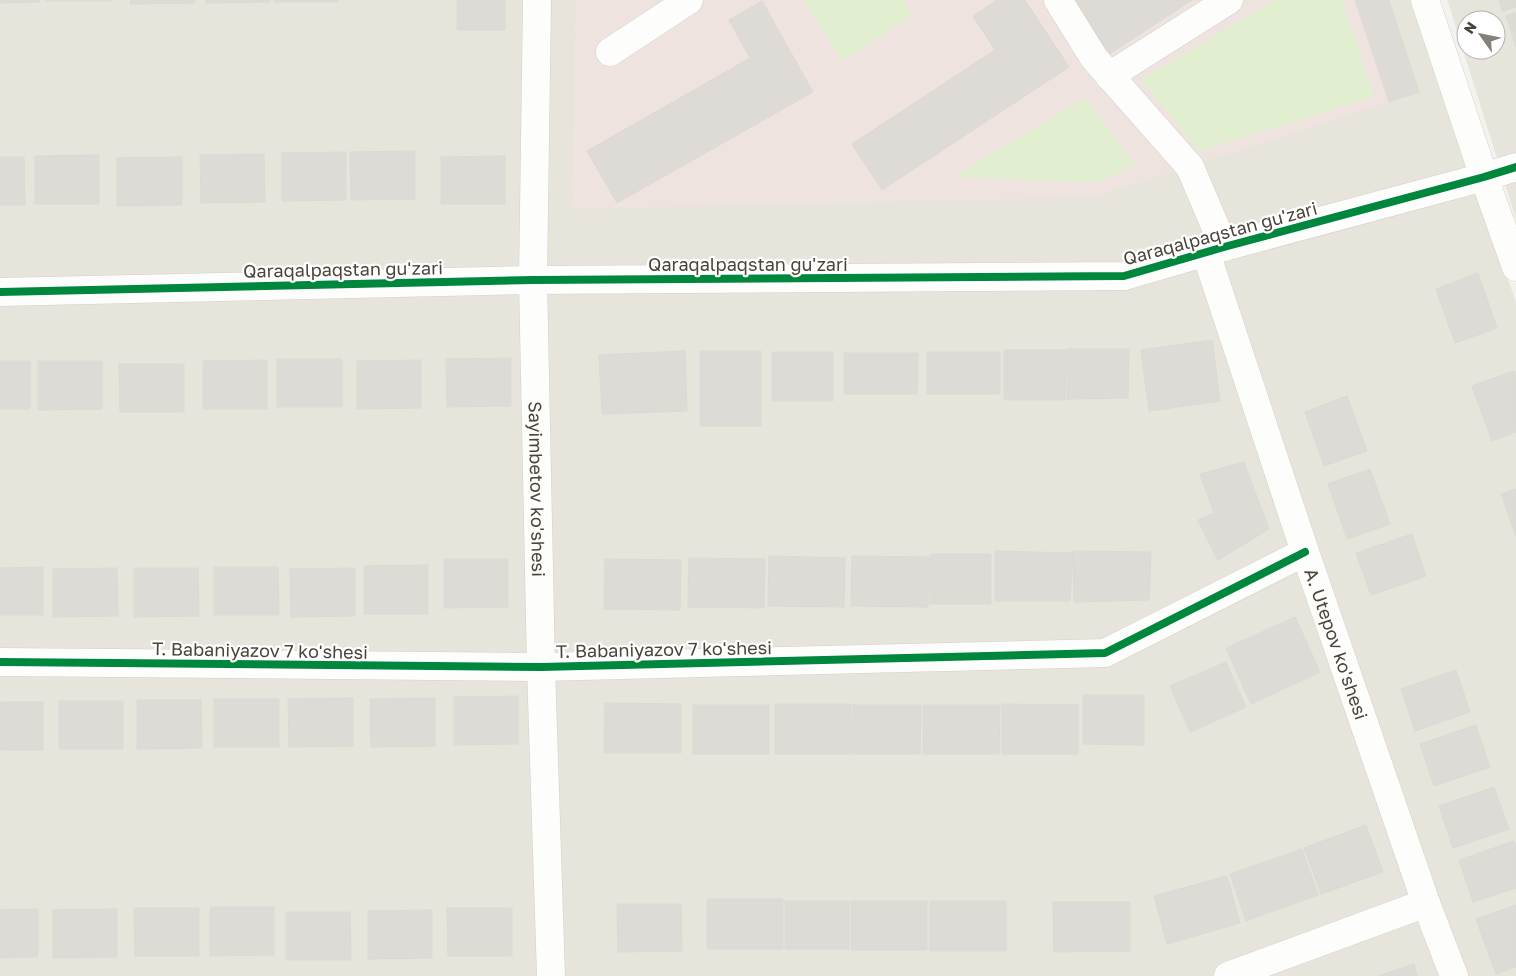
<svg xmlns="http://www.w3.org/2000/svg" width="1516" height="976" viewBox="0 0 1516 976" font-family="'Golos Text',sans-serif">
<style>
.residential{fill:#e7e4dc;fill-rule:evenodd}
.medical{fill:#eee3df}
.green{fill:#e1eecf}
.building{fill:#dedbd6;stroke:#dcd9d4}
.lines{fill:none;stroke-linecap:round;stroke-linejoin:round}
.minor-casing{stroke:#d2d0cb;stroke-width:29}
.minor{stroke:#fdfdfc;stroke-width:28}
.cycleway-casing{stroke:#fff;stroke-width:11}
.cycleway{stroke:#00873e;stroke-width:8}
.labels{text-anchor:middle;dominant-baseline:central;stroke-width:4.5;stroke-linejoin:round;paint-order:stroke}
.street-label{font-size:18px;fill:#4b4439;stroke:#fff}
</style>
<rect width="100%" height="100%" fill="#f4f2ee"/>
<path class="residential" d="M 0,0 L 1411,0 L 1447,111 L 1516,302 L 1516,976 L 0,976 Z
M 1447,0 L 1516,0 L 1516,219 L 1449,5 ZM 1466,20 L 1496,20 L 1496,50 L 1466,50 Z"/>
<path class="medical" d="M 575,0 L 1355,0 L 1389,102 L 1095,197 L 573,209 Z"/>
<path class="green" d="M 803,0 L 903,0 L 913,16 L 842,61 Z
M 1275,0 L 1342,0 L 1374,97 L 1199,151 L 1141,80 Z
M 1085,98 L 1136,165 L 1097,183 L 953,177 Z"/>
<path class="building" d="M 0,0 L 39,0 L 39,2 L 0,3 Z
M 46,0 L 111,0 L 111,1 L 46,1 Z
M 130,0 L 195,0 L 195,3 L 130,4 Z
M 206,0 L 270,0 L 270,2 L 206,3 Z
M 274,0 L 338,0 L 338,2 L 274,2 Z
M 457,0 L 505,0 L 505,30 L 457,30 Z
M 997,0 L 1025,0 L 1069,67 L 882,190 L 852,144 L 995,50 L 973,16 Z
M 1072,0 L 1192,0 L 1108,55 Z
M 1355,0 L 1389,0 L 1419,92 L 1389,102 Z
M 1499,0 L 1516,0 L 1516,7 L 1502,11 Z
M 762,1 L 813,92 L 617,203 L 587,151 L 750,58 L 729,20 Z
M 1516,12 L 1516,47 L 1506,16 Z
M 415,151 L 415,199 L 351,200 L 350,152 Z
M 346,152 L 346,200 L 282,201 L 282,153 Z
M 264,154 L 265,202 L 201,203 L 200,155 Z
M 99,155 L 99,204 L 35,204 L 35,156 Z
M 505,156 L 505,204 L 441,204 L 441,157 Z
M 0,157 L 24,157 L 25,205 L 0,205 Z
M 182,157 L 182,205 L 117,206 L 117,158 Z
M 1478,273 L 1497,328 L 1455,343 L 1436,289 Z
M 1212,340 L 1220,401 L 1149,411 L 1141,350 Z
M 1067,349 L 1129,349 L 1128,398 L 1067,399 Z
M 1004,350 L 1066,350 L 1065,400 L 1004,400 Z
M 685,351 L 687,411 L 602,414 L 599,355 Z
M 700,351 L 761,351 L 761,426 L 700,426 Z
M 772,352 L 833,352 L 833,401 L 772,401 Z
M 927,352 L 1000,352 L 1000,394 L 927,394 Z
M 844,353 L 918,353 L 917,394 L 844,394 Z
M 511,358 L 511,406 L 447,407 L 446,359 Z
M 277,359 L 342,359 L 342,407 L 277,407 Z
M 267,360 L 267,409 L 203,409 L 203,361 Z
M 421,360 L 421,408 L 357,409 L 357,361 Z
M 0,361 L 30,361 L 30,409 L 0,409 Z
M 38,361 L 102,361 L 102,409 L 38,410 Z
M 119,364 L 184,364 L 184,412 L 120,412 Z
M 1514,371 L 1516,375 L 1516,432 L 1492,441 L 1472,386 Z
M 1347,396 L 1367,451 L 1324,466 L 1305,412 Z
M 1244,462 L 1269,529 L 1218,560 L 1198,520 L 1214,513 L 1200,474 Z
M 1370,469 L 1390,524 L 1347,539 L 1328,484 Z
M 1516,489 L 1516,536 L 1501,494 Z
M 1412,534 L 1426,576 L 1371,595 L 1356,553 Z
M 995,551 L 1073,553 L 1070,601 L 995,601 Z
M 1073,551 L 1151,552 L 1149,600 L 1074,602 Z
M 930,554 L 991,554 L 991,604 L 930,604 Z
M 769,556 L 845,558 L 844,607 L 768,606 Z
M 852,556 L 929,557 L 928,607 L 851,606 Z
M 689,558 L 765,559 L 764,608 L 688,607 Z
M 444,559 L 508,559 L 508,607 L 444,608 Z
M 605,559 L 681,560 L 680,610 L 604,609 Z
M 428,565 L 428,614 L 364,614 L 364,566 Z
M 43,567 L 43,615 L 0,615 L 0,568 Z
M 214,567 L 278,567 L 279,615 L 214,615 Z
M 117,568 L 118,616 L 53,617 L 53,569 Z
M 134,568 L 198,568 L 199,616 L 134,617 Z
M 355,568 L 355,616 L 291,617 L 290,569 Z
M 1295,617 L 1320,672 L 1251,704 L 1226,648 Z
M 1226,662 L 1246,707 L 1190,732 L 1170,686 Z
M 1456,670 L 1470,712 L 1415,731 L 1401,689 Z
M 1083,695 L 1144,695 L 1144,745 L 1083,744 Z
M 518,696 L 518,744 L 454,745 L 454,697 Z
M 353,698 L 353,746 L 289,747 L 288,699 Z
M 435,698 L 435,746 L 371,747 L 370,699 Z
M 214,699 L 279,699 L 279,747 L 214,747 Z
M 137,700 L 201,700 L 202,748 L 137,749 Z
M 59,701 L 123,701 L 123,749 L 59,749 Z
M 0,702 L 43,702 L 43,750 L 0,750 Z
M 605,703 L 681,704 L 681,753 L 604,753 Z
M 775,704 L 851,704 L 851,754 L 775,754 Z
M 1002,704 L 1078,705 L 1078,754 L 1002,754 Z
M 693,705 L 769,705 L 769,754 L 693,754 Z
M 853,705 L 921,705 L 920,754 L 852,754 Z
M 923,705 L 1000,705 L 999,754 L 923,754 Z
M 1476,725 L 1490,767 L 1434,786 L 1420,744 Z
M 1494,787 L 1509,829 L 1453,848 L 1439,806 Z
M 1366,825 L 1383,872 L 1321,894 L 1304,848 Z
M 1514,841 L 1516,847 L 1516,888 L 1473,902 L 1459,860 Z
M 1302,849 L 1318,895 L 1246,921 L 1230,874 Z
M 1227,876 L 1240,923 L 1167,944 L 1154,896 Z
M 707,899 L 783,899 L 783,949 L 707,949 Z
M 785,901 L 849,901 L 849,949 L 785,949 Z
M 851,901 L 927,901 L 927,950 L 851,950 Z
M 930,901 L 1006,901 L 1006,951 L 930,951 Z
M 1053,902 L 1130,902 L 1130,951 L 1054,952 Z
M 617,904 L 681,904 L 682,951 L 618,952 Z
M 1516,905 L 1516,967 L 1496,974 L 1476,919 Z
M 210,907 L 274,907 L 274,955 L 210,956 Z
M 134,908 L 199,908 L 199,956 L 135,956 Z
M 447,908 L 512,908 L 512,956 L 448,956 Z
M 38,909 L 38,957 L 0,958 L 0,910 Z
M 117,909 L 117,957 L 53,958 L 53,910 Z
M 432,910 L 432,958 L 368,959 L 368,911 Z
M 286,912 L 350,912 L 351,960 L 286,960 Z
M 1414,964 L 1417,976 L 1378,976 Z"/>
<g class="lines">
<g class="minor-casing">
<g id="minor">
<path id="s1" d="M 537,0 L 533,280 L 541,667 L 551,976"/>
<path d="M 1058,0 L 1094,58 L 1190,167 L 1224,247"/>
<path d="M 1425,0 L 1484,177 L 1516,267"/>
<path d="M 610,52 L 689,0"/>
<path d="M 1109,76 L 1229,0"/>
<path id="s2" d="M 1206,253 L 1305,552 L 1426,903 L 1454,976"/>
<path d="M 0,292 L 533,280 L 1124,276 L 1224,247 L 1484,177 L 1516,167"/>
<path d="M 0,662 L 541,667 L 1105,653 L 1305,552"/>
<path d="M 1228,976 L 1426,903"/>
</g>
</g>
<use href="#minor" class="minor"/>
<g class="cycleway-casing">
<path id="cycleway" d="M 0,292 L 533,280 L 1124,276 L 1224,247 L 1484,177 L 1516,167
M 0,662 L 541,667 L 1105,653 L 1305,552"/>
</g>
<use href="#cycleway" class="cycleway"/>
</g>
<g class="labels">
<g class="street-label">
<text transform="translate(1220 233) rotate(-15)">Qaraqalpaqstan gu'zari</text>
<text x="748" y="264">Qaraqalpaqstan gu'zari</text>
<text transform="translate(343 269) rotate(-1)">Qaraqalpaqstan gu'zari</text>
<text stroke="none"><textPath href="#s1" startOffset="489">Sayimbetov ko'shesi</textPath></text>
<text stroke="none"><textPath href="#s2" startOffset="412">A. Utepov ko'shesi</textPath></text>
<text transform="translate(664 649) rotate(-1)">T. Babaniyazov 7 ko'shesi</text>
<text transform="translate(260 650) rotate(1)">T. Babaniyazov 7 ko'shesi</text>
</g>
</g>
<g transform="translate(1481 35) rotate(303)"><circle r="24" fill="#ffffff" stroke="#b7b4b0"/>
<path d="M0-4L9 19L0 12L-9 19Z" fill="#868178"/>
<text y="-8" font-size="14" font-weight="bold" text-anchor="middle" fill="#4b4439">N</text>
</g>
</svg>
